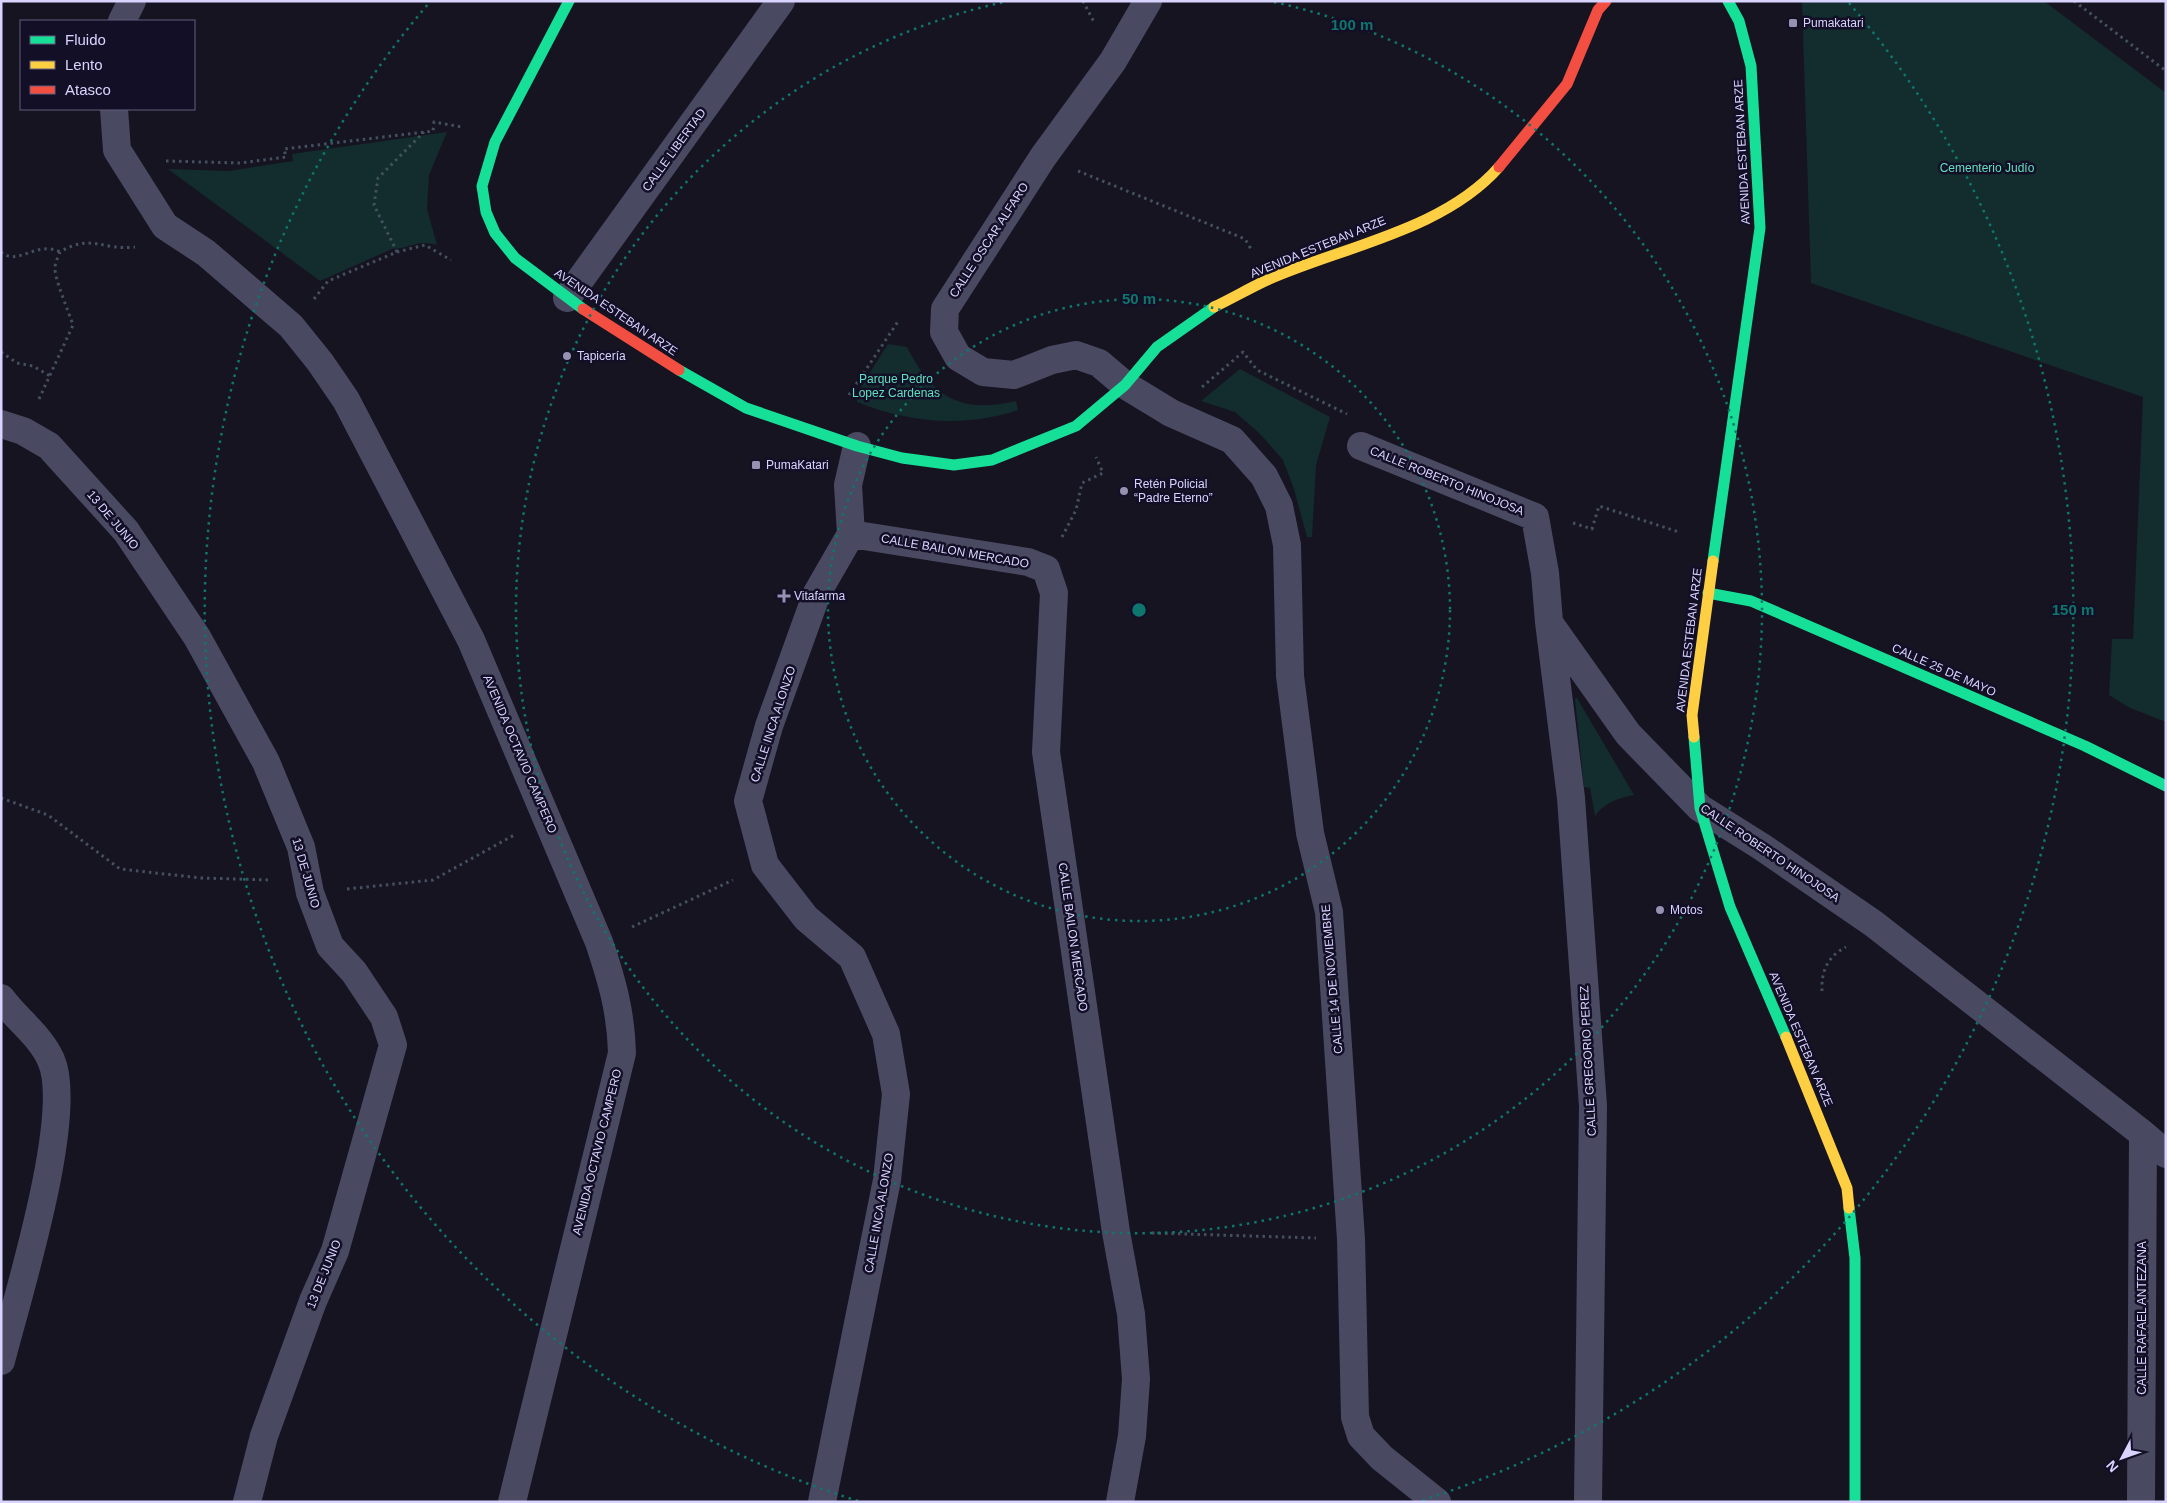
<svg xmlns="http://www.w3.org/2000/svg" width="2167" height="1503" viewBox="0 0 2167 1503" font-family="Helvetica,sans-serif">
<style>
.green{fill:#132c2d}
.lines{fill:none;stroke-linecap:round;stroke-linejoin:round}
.path{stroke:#44505f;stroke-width:3;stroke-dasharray:2.5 4;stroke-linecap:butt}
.street{stroke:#4a4962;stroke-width:28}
.fast{stroke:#16e098;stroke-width:11}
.slow{stroke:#ffcf43;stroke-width:11}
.jam{stroke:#f24e42;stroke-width:11}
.ring{fill:none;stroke:#0f766e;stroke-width:2.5;stroke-dasharray:2.5 5}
.poi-dot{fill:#9591b1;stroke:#130f26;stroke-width:2}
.labels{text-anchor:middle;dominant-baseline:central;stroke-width:5;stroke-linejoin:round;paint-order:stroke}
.poi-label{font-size:12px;fill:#d9d4ff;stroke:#130f26;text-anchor:start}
.street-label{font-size:12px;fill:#d9d4ff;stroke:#130f26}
.park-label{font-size:12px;fill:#5fe0c0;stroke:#130f26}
.centre{fill:#0f766e;stroke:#130f26;stroke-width:2.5}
.ring-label{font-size:15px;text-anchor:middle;font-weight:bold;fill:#0f766e;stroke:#130f26;stroke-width:5;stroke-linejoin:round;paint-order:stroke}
</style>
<rect width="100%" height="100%" fill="#161421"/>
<path class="green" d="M 1802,1 L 2044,1 L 2166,93 L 2166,722 L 2130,708 L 2109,695 L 2112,639 L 2133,639 L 2143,397 L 1811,283 Z
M 447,132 L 429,175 L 427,209 L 437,245 C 418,239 412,248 392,249 L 320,281 L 168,169 L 229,171 L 293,161 L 292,154 Z
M 888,344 L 907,347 C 933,397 959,414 1016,401 L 1018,410 C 964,428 910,423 857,402 L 857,393 Z
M 1240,369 L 1330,417 L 1316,465 L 1312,537 L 1307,537 L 1294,489 L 1283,460 L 1260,434 L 1235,412 L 1201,401 Z
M 1577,698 L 1634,795 C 1618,798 1604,803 1595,816 L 1590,788 L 1584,787 L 1575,699 Z"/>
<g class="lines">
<path class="path" d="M 1083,1 L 1094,22
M 2074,1 L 2166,71
M 166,161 L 240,163 L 286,157 L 284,149 L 433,131 L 434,122 L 462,127
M 1078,171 L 1245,239 L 1251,249
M 1,252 C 18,267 36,240 60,252
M 397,252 L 374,205 L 378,178 L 424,132
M 314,299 L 328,281 L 397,252 L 425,245 L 451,260
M 1,352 L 17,363 L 33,366 L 50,376
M 1202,387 L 1243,352 L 1257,370 L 1347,414
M 849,395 L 899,320
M 39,399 L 73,325 C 69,313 54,277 55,268 C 55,263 58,257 60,252 C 91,233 103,251 135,247
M 1573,523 L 1592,529 L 1599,506 L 1679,532
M 1062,537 L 1076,510 L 1082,483 L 1103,473 L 1096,457
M 1,798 L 48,815 L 120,869 L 201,878 L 272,880
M 347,889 L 433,880 L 516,834
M 632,927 L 733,880
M 1822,991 C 1821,971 1828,956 1846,947
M 1152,1233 L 1316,1238"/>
<path class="street" d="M 1148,1 L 1113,61 L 1043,157 L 945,309 L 944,332 L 958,357 L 983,372 L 1014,375 L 1052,360 L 1076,355 L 1099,363 L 1125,385 L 1171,413 L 1232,440 L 1264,476 L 1279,506 L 1287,545 L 1290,676 L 1310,833 L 1329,912 L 1351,1239 L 1355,1417 L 1361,1436 L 1382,1458 L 1437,1502
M 122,21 L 132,1
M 114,109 L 117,150 L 165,226 L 206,253 L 291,326 L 320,362 L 346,400 L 471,640 L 599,942 C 612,981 621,1012 622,1053 L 512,1502
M 567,298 L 781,1
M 1,424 L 23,431 L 49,446 L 126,531 L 197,637 L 266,762 L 301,847 L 310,893 L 330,946 L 354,972 L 384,1017 L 393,1045 L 335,1251 L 313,1301 L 264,1436 L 247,1502
M 1361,446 L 1535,517 L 1545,573 L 1549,622 L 1571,798 L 1593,1106 L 1588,1502
M 851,534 L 1028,562 L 1046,569 L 1054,593 L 1046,752 L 1116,1232 L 1131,1314 L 1136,1379 L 1132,1436 L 1120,1502
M 1550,624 L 1628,734 L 1700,808 L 1762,847 L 1874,924 L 2143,1134 L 2166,1154
M 1,998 C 16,1019 40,1035 51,1060 C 75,1114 17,1298 1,1361
M 822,1502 L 887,1180 L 896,1094 L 886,1034 L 852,957 L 806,918 L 765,865 L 748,801 L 769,726 L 817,593 L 851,534 L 848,485 L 857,446
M 2141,1502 L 2143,1134"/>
<path class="fast" d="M 569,1 L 495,142 L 482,186 L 486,212 L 495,233 L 515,258 L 583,309
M 679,370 L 746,408 L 857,446 L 902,458 L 954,465 L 992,460 L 1076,426 L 1125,385 L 1157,347 L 1214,307
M 1713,561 L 1760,228 L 1751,66 L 1739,21 L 1728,1
M 1708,593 L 1751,601 L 2085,746 L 2166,786
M 1694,737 L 1700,808 L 1730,907 L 1786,1037
M 1849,1208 L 1855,1258 L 1855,1502"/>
<path class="slow" d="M 1214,307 C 1231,299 1248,289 1265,281 C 1340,247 1443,231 1499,167
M 1694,737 L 1692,715 L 1713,561
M 1786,1037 L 1847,1188 L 1849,1208"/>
<path class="jam" d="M 1499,167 L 1567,84 L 1598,10 L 1606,1
M 583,309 L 679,370"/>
</g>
<g class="ring">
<circle cx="1139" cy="610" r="311"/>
<path d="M1274 2A623 623 0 1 1 1004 2"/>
<path d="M858 1501A934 934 0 0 1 429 3M1849 3A934 934 0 0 1 1420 1501"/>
</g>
<g class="poi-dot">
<rect x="1788" y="18" width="10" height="10" rx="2.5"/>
<circle cx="567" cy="356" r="5"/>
<rect x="751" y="460" width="10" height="10" rx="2.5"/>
<circle cx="1124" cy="491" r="5"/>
<path d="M781.5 588.5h5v5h5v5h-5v5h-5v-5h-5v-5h5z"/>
<circle cx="1660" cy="910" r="5"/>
</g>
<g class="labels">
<g class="poi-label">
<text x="1803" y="23">Pumakatari</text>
<text x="577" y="356">Tapicería</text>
<text x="766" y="465">PumaKatari</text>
<text x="1134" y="484">Retén Policial<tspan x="1134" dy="14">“Padre Eterno”</tspan></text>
<text x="794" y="596">Vitafarma</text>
<text x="1670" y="910">Motos</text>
</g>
<g class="street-label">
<text transform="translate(674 150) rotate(-54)">CALLE LIBERTAD</text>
<text transform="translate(1742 152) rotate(-93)">AVENIDA ESTEBAN ARZE</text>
<text transform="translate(989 240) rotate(-57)">CALLE OSCAR ALFARO</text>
<text transform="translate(1318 247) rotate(-22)">AVENIDA ESTEBAN ARZE</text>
<text transform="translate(616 312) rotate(34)">AVENIDA ESTEBAN ARZE</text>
<text transform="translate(1447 481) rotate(22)">CALLE ROBERTO HINOJOSA</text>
<text transform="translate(113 520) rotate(50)">13 DE JUNIO</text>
<text transform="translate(955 551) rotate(10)">CALLE BAILON MERCADO</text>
<text transform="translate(1689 640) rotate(-83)">AVENIDA ESTEBAN ARZE</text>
<text transform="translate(1944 670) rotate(24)">CALLE 25 DE MAYO</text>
<text transform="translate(773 724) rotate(-72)">CALLE INCA ALONZO</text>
<text transform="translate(520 754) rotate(67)">AVENIDA OCTAVIO CAMPERO</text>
<text transform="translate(1770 853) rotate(34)">CALLE ROBERTO HINOJOSA</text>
<text transform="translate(306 873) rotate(74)">13 DE JUNIO</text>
<text transform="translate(1073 937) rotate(82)">CALLE BAILON MERCADO</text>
<text transform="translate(1332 979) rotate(-95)">CALLE 14 DE NOVIEMBRE</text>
<text transform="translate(1801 1039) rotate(67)">AVENIDA ESTEBAN ARZE</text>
<text transform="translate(1588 1061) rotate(-93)">CALLE GREGORIO PEREZ</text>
<text transform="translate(597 1152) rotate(-76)">AVENIDA OCTAVIO CAMPERO</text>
<text transform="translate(879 1213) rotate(-80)">CALLE INCA ALONZO</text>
<text transform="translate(324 1274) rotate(-68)">13 DE JUNIO</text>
<text transform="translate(2142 1318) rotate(-90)">CALLE RAFAEL ANTEZANA</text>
</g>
<g class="park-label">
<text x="1987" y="168">Cementerio Judío</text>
<text x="896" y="379">Parque Pedro<tspan x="896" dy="14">Lopez Cardenas</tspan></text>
</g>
</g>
<circle cx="1139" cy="610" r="8" class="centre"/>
<g class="ring-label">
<text x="1352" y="30">100 m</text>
<text x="1139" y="304">50 m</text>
<text x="2073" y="615">150 m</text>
</g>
<rect width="2167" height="1503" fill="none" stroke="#d9d4ff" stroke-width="5"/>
<rect x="20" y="20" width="175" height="90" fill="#130f26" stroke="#625e7d"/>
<rect x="30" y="36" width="25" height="8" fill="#16e098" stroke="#625e7d"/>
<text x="65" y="45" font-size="15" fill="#d9d4ff">Fluido</text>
<rect x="30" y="61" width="25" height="8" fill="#ffcf43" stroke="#625e7d"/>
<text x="65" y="70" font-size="15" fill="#d9d4ff">Lento</text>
<rect x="30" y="86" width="25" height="8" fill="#f24e42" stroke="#625e7d"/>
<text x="65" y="95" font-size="15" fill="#d9d4ff">Atasco</text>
<g transform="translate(2122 1458) rotate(229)" stroke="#130f26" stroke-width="4" paint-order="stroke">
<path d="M0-4L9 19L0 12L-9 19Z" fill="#d9d4ff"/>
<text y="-8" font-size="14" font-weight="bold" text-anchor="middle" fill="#d9d4ff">N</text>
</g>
</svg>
